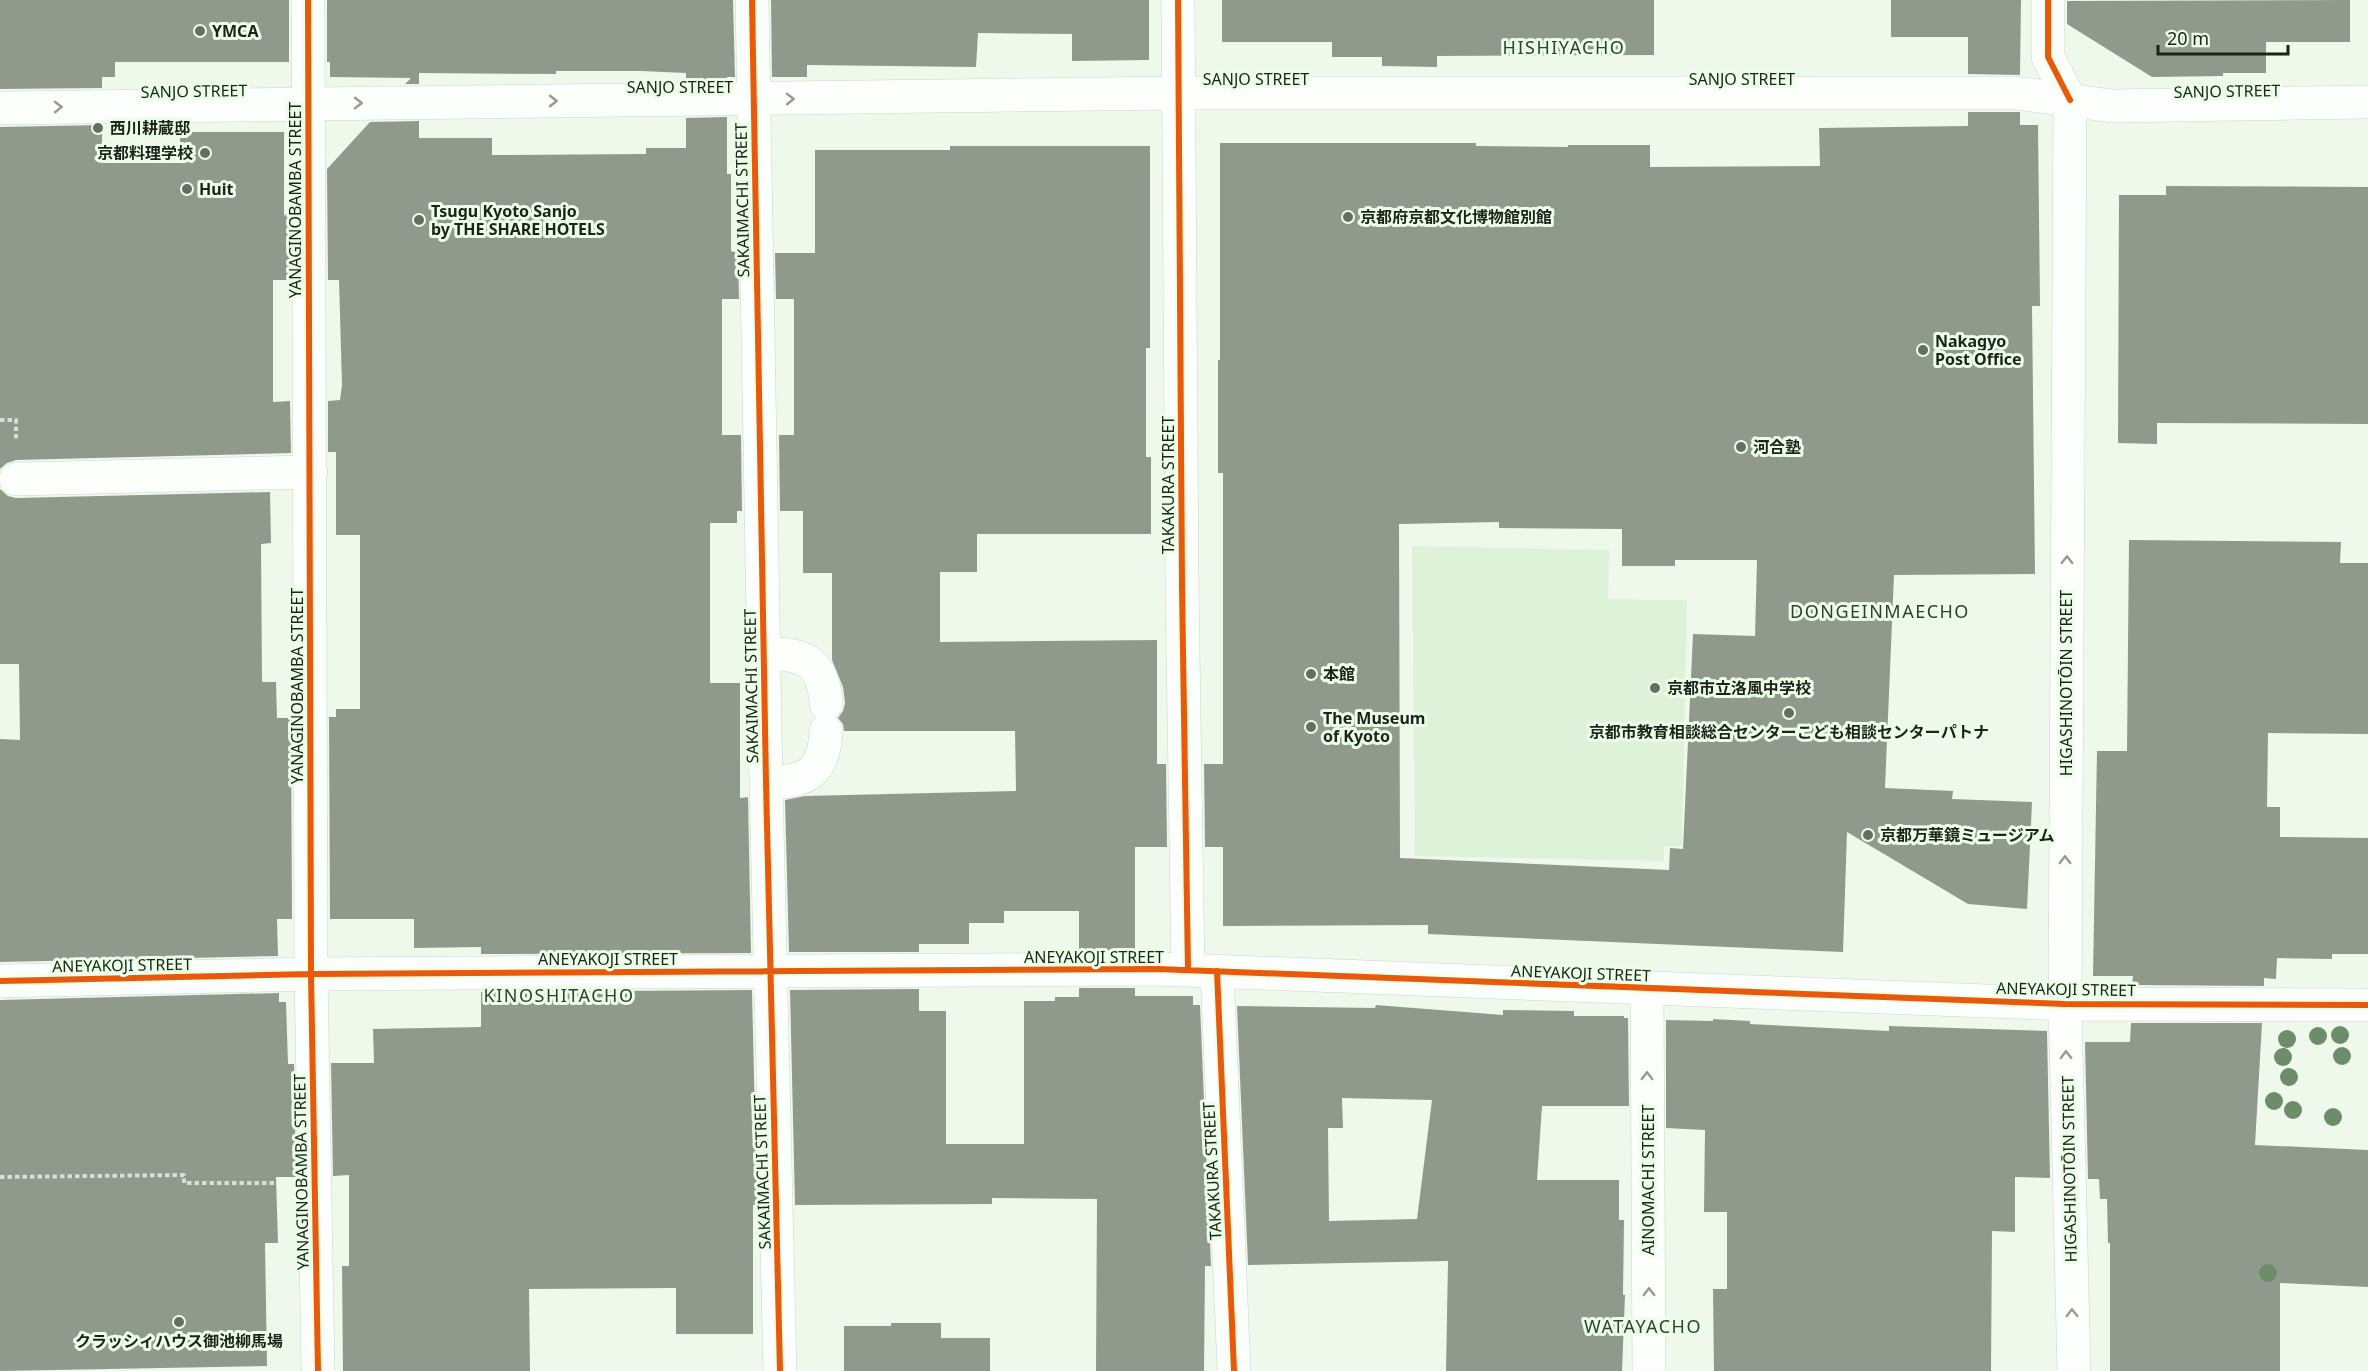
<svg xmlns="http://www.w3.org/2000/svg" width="2368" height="1371" viewBox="0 0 2368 1371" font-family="'Noto Sans','Noto Sans JP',sans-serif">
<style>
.green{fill:#ddf2d9}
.building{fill:#8f9a8d;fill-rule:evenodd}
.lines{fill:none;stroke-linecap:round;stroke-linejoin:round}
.minor-casing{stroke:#cbd4ca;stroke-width:34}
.path{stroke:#d9dcd8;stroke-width:4;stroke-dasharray:4.5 3;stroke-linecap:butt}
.minor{stroke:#fcfefc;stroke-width:33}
.cycleway-casing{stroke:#ebfee7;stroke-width:10}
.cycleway{stroke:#e8590c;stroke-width:6}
.tree{fill:#6d8d6a}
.oneway{stroke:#979b97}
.poi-dot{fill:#666e64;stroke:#ebfee7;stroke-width:2}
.labels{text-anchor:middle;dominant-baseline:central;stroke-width:6;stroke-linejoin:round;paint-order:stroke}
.poi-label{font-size:16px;font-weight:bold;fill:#1c231b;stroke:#ebfee7;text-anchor:start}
.street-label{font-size:16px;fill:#1c231b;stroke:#ebfee7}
.neighbourhood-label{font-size:18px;letter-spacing:1.5px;fill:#32412f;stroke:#ebfee7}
</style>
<rect width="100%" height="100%" fill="#eef9ec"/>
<path class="green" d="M 1412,546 L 1609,550 L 1608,599 L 1687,600 L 1682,846 L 1664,846 L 1664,861 L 1415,856 Z"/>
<path class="building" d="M 0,0 L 289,0 L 289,62 L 115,62 L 115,77 L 102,77 L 102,88 L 0,89 Z
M 327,0 L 733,0 L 735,77 L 727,77 L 727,80 L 686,81 L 686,73 L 641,71 L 556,71 L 556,74 L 419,73 L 419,84 L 405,84 L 411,78 L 330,77 L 330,62 L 327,62 Z
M 771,0 L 1149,0 L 1149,60 L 1072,61 L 1072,34 L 978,33 L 976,67 L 807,65 L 807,77 L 772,77 Z
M 1222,0 L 1654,0 L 1654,55 L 1437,56 L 1437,67 L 1382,66 L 1382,57 L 1332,57 L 1332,42 L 1222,42 Z
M 1891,0 L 2021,0 L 2020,75 L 1968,74 L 1968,37 L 1891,37 Z
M 2350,0 L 2350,42 L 2266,42 L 2266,73 L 2223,73 L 2223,76 L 2152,77 L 2067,24 L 2067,1 Z
M 1968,112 L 2020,112 L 2020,125 L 2038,125 L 2040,306 L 2032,306 L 2035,574 L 1894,575 L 1885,788 L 1953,791 L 1952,799 L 2032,802 L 2027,909 L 1968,904 L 1847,832 L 1843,952 L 1428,934 L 1428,925 L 1223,926 L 1223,847 L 1205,847 L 1204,764 L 1223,764 L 1223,473 L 1218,473 L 1218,360 L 1220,360 L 1220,143 L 1476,143 L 1476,146 L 1568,147 L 1568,145 L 1650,145 L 1650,167 L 1820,166 L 1819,128 L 1968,126 ZM 1499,522 L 1499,528 L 1622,529 L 1622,566 L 1675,566 L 1675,560 L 1757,560 L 1755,636 L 1693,634 L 1683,849 L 1670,848 L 1669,870 L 1400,858 L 1399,524 Z
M 727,117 L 727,174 L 731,174 L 731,251 L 738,253 L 739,299 L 722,299 L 722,435 L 741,435 L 742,511 L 737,511 L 737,523 L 710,523 L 710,683 L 740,683 L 740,798 L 748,797 L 751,953 L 481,954 L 481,947 L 414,948 L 414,919 L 330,919 L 329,717 L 336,717 L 336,709 L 360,709 L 360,535 L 336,535 L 336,452 L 328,452 L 328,401 L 340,400 L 342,385 L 339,280 L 328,280 L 327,169 L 370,122 L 419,121 L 419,138 L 492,138 L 492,155 L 646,154 L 646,148 L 686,148 L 686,118 Z
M 102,125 L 102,163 L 180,163 L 180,132 L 284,132 L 284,216 L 290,209 L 290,280 L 273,280 L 273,402 L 290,401 L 291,453 L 16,460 L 7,463 L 0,469 L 0,127 Z
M 950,146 L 1150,146 L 1150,348 L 1146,348 L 1146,457 L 1151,457 L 1151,534 L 977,534 L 977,572 L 940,572 L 940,642 L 1157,640 L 1157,764 L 1166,764 L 1167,847 L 1135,847 L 1135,950 L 1079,951 L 1079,911 L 1004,911 L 1004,923 L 969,923 L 969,944 L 919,944 L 919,952 L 789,952 L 785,800 L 805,796 L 1016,791 L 1015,731 L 844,731 L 843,724 L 838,718 L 843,711 L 845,703 L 843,687 L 832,660 L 832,573 L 803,573 L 803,511 L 780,511 L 779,435 L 794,435 L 794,299 L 776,299 L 775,253 L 815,253 L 815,150 L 950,150 Z
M 2166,186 L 2368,187 L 2368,424 L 2157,423 L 2157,444 L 2118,443 L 2119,195 L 2166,195 Z
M 0,489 L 8,496 L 16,498 L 270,492 L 271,543 L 261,544 L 262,682 L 276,682 L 277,718 L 291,718 L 292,919 L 277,919 L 278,956 L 0,962 L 0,739 L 20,740 L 19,664 L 0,664 Z
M 2129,540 L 2341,542 L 2340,563 L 2368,563 L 2368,734 L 2268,733 L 2267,807 L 2280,807 L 2280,837 L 2368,838 L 2368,954 L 2332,954 L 2332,959 L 2277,958 L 2276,979 L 2264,978 L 2264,986 L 2132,985 L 2133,976 L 2093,976 L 2097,751 L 2127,751 Z
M 1079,988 L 1135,988 L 1135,996 L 1193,996 L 1193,1005 L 1200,1005 L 1211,1266 L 1205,1266 L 1204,1371 L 1096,1371 L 1097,1199 L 992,1198 L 992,1204 L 795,1205 L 790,990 L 919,989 L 919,1011 L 946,1011 L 946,1144 L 1024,1144 L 1024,1001 L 1055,1001 L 1055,997 L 1079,997 Z
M 752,990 L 757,1205 L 753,1205 L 753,1334 L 676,1334 L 676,1288 L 529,1289 L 530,1371 L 343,1371 L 342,1266 L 349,1266 L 349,1175 L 333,1176 L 331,1063 L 374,1063 L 373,1029 L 481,1027 L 481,992 Z
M 279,993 L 279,1002 L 286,1002 L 288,1064 L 294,1064 L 296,1177 L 276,1177 L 278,1243 L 265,1243 L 267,1366 L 0,1371 L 0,1000 Z
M 1376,1005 L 1503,1015 L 1503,1010 L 1574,1011 L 1574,1016 L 1624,1016 L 1624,1018 L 1628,1018 L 1629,1106 L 1542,1106 L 1537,1180 L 1619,1180 L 1619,1220 L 1624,1220 L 1623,1295 L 1625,1295 L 1622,1371 L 1446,1371 L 1448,1261 L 1248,1265 L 1237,1006 L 1375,1008 ZM 1342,1098 L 1432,1100 L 1417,1219 L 1329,1221 L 1328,1128 L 1343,1128 Z
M 1713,1019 L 1750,1021 L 1750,1024 L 1889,1031 L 1889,1026 L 2047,1031 L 2050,1178 L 2015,1177 L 2015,1232 L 1992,1231 L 1991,1371 L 1714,1371 L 1713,1289 L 1727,1289 L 1727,1212 L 1704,1212 L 1705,1130 L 1666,1128 L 1666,1020 L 1713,1021 Z
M 2131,1023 L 2262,1023 L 2255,1145 L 2368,1150 L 2368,1287 L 2280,1283 L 2280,1371 L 2110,1371 L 2110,1243 L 2108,1243 L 2107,1199 L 2100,1199 L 2099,1179 L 2088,1179 L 2085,1042 L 2130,1042 Z
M 891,1323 L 941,1323 L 941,1338 L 990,1338 L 990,1371 L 844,1371 L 844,1326 L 891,1326 Z"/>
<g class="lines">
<g class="minor-casing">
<path id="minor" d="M 308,0 L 311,974 L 318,1371
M 752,0 L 766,783 L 780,1371
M 1178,0 L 1182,587 L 1188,970
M 2048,0 L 2048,57 L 2070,100 L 2065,1004 L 2074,1371
M 0,108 L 1178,93 L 2016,93 L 2112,106 L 2368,102
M 16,479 L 311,472
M 765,653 C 804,654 824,661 826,704
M 766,783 C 806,782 824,774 826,731
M 1217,971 L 1234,1371
M 0,981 L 311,974 L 1158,969 L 2065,1004 L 2368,1005
M 1647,989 L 1649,1371"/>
</g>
<path class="path" d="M 0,420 L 16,420 L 16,440
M 0,1177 L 184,1175 L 184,1183 L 276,1183"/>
<use href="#minor" class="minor"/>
<g class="cycleway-casing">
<path id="cycleway" d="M 308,0 L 311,974 L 318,1371
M 752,0 L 766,783 L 780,1371
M 1178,0 L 1182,587 L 1188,970
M 2048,0 L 2048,57 L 2070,100
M 1217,971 L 1234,1371
M 0,981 L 311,974 L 1158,969 L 2065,1004 L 2368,1005"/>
</g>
<use href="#cycleway" class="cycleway"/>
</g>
<g class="tree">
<circle cx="2340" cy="1035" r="9"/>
<circle cx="2318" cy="1036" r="9"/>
<circle cx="2287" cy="1039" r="9"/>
<circle cx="2342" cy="1056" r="9"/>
<circle cx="2283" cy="1057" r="9"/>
<circle cx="2289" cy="1077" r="9"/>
<circle cx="2274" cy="1101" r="9"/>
<circle cx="2293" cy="1110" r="9"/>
<circle cx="2333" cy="1117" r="9"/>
<circle cx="2268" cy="1273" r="9"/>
</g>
<defs><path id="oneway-chevron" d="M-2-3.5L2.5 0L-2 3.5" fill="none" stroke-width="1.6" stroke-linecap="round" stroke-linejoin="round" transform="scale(1.5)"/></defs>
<g class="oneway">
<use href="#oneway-chevron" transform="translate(790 99) rotate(-1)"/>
<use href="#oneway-chevron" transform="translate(553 101)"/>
<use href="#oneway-chevron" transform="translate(358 103)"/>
<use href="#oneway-chevron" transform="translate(58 107) rotate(-1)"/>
<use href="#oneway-chevron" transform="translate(2067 560) rotate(-89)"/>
<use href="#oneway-chevron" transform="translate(2065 860) rotate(-90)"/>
<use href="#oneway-chevron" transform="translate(2066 1055) rotate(-91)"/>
<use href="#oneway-chevron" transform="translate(1647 1076) rotate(-90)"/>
<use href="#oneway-chevron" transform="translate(1649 1292) rotate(-90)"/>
<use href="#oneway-chevron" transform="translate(2072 1313) rotate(-91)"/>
</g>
<g class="poi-dot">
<circle cx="200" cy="31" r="6"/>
<circle cx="98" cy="128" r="6"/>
<circle cx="205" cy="153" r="6"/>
<circle cx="187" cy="189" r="6"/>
<circle cx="1348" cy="217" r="6"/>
<circle cx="419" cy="220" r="6"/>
<circle cx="1923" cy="350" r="6"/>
<circle cx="1741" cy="447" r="6"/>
<circle cx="1311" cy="674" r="6"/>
<circle cx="1655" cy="688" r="6"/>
<circle cx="1789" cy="713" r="6"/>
<circle cx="1311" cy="727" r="6"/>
<circle cx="1868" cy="835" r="6"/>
<circle cx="179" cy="1322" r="6"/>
</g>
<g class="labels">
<g class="poi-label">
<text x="212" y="31">YMCA</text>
<text x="110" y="128">西川耕蔵邸</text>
<text x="193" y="153" text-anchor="end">京都料理学校</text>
<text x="199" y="189">Huit</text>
<text x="431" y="211">Tsugu Kyoto Sanjo<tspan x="431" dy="18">by THE SHARE HOTELS</tspan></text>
<text x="1360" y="217">京都府京都文化博物館別館</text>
<text x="1935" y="341">Nakagyo<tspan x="1935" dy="18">Post Office</tspan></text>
<text x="1753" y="447">河合塾</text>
<text x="1323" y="674">本館</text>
<text x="1667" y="688">京都市立洛風中学校</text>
<text x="1323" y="718">The Museum<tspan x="1323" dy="18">of Kyoto</tspan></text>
<text x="1789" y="732" text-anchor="middle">京都市教育相談総合センターこども相談センターパトナ</text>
<text x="1880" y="835">京都万華鏡ミュージアム</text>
<text x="179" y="1341" text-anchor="middle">クラッシィハウス御池柳馬場</text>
</g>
<g class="street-label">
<text x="1256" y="79">SANJO STREET</text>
<text x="1742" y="79">SANJO STREET</text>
<text x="680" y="87">SANJO STREET</text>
<text transform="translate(194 91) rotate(-1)">SANJO STREET</text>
<text transform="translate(2227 91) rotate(-1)">SANJO STREET</text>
<text transform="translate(295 200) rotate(-90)">YANAGINOBAMBA STREET</text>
<text transform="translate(742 200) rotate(-91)">SAKAIMACHI STREET</text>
<text transform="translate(1168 485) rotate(-90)">TAKAKURA STREET</text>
<text transform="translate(2066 683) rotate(-90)">HIGASHINOTŌIN STREET</text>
<text transform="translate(297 686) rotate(-90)">YANAGINOBAMBA STREET</text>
<text transform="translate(751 686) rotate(-91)">SAKAIMACHI STREET</text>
<text x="1094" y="957">ANEYAKOJI STREET</text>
<text x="608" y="959">ANEYAKOJI STREET</text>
<text transform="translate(122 965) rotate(-1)">ANEYAKOJI STREET</text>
<text transform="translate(1581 973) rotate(2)">ANEYAKOJI STREET</text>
<text transform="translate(2066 989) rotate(1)">ANEYAKOJI STREET</text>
<text transform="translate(2069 1169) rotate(-91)">HIGASHINOTŌIN STREET</text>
<text transform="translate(1212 1171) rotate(-93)">TAKAKURA STREET</text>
<text transform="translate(301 1172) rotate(-91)">YANAGINOBAMBA STREET</text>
<text transform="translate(762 1172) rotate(-92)">SAKAIMACHI STREET</text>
<text transform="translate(1648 1180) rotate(-90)">AINOMACHI STREET</text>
</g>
<g class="neighbourhood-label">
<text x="1564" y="47">HISHIYACHO</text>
<text x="1880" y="611">DONGEINMAECHO</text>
<text x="559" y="995">KINOSHITACHO</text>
<text x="1643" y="1326">WATAYACHO</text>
</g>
</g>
<path d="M2158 45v9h130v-9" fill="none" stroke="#1c231b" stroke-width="3"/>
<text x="2167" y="45" font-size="18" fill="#1c231b" stroke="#ebfee7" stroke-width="4.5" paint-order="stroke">20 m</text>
</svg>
